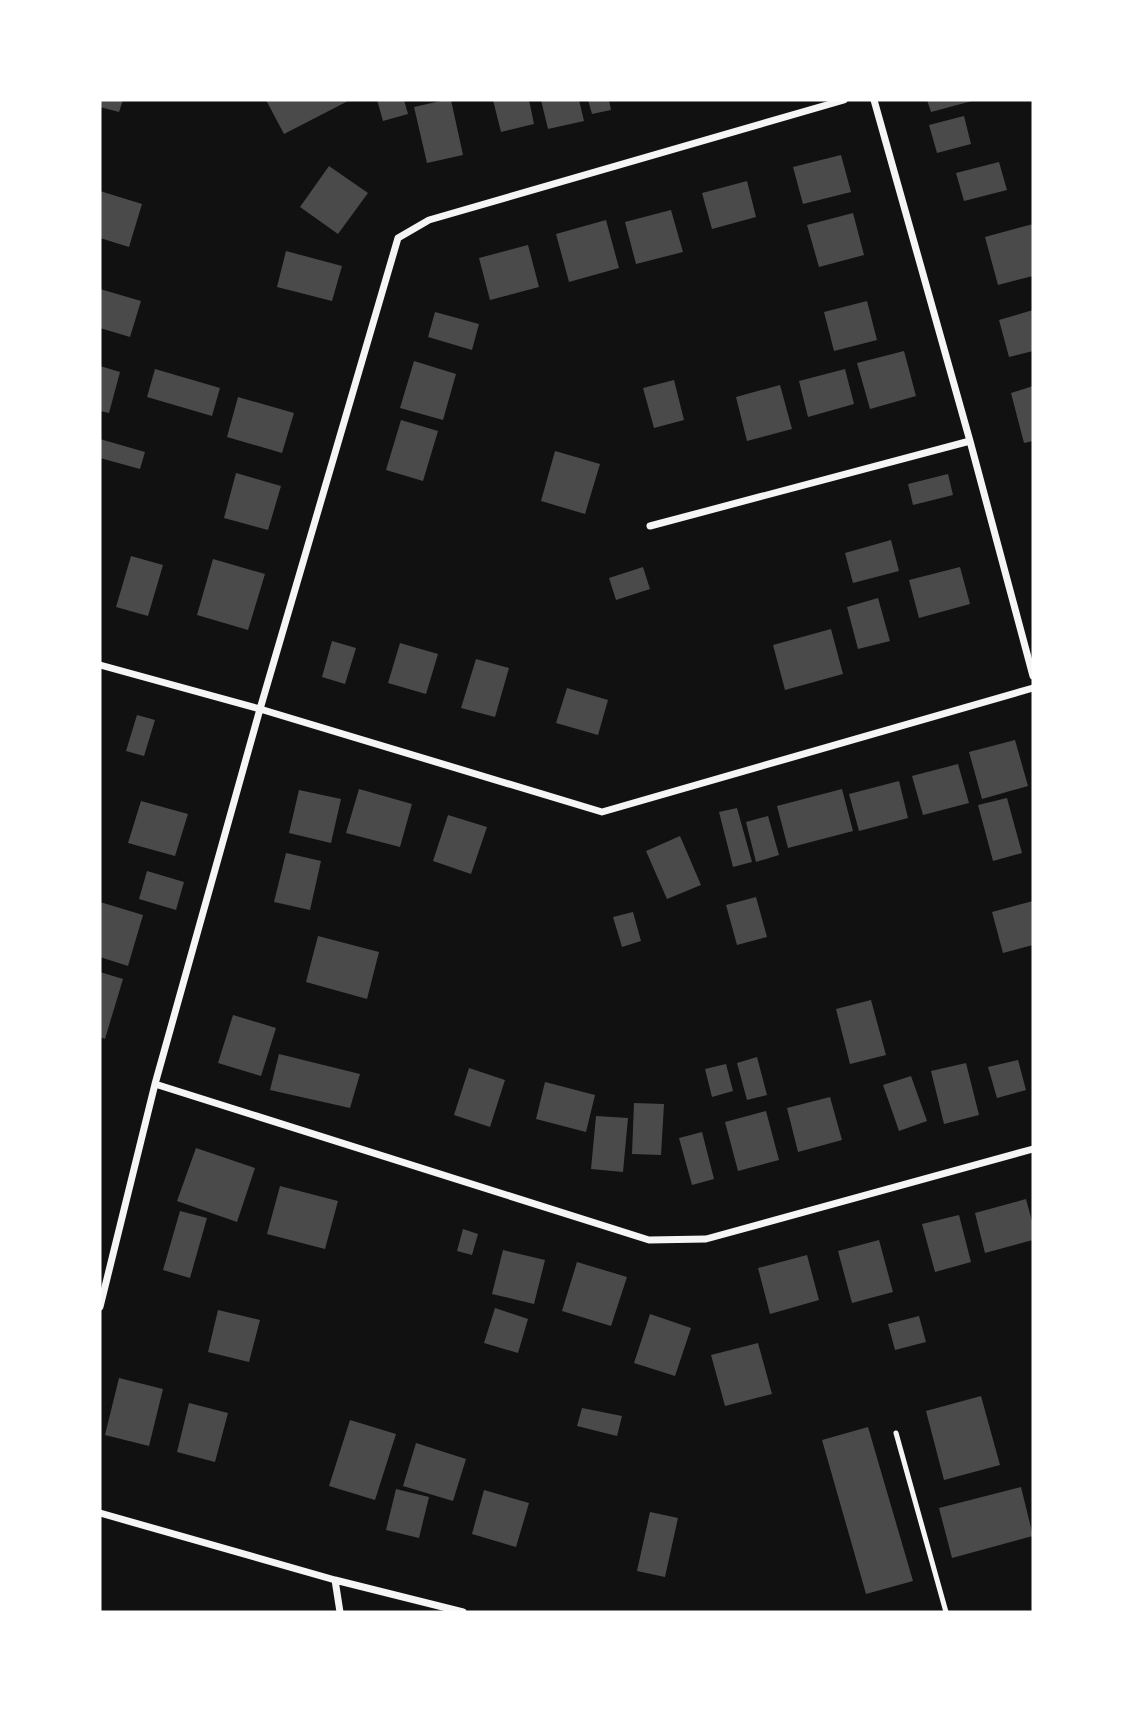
<svg xmlns="http://www.w3.org/2000/svg" width="1133" height="1712" viewBox="0 0 1133 1712" font-family="Montserrat,sans-serif">
<style>
.building{fill:#4a4a4a}
.lines{fill:none;stroke-linecap:round;stroke-linejoin:round}
.service{stroke:#f5f5f5;stroke-width:5}
.minor{stroke:#f5f5f5;stroke-width:7}
</style>
<rect width="100%" height="100%" fill="#111"/>
<path class="building" d="M 100,100 L 123,100 L 119,112 L 100,107 Z
M 266,100 L 350,100 L 284,134 Z
M 377,100 L 404,100 L 408,114 L 383,121 Z
M 445,100 L 451,100 L 463,155 L 427,163 L 414,107 Z
M 493,100 L 529,100 L 534,124 L 501,132 Z
M 541,100 L 579,100 L 584,121 L 548,129 Z
M 588,100 L 609,100 L 611,110 L 592,114 Z
M 927,100 L 972,100 L 972,101 L 931,112 Z
M 964,116 L 971,144 L 937,153 L 929,125 Z
M 841,155 L 851,192 L 803,204 L 793,167 Z
M 999,162 L 1007,190 L 964,201 L 956,173 Z
M 329,166 L 368,193 L 338,234 L 300,207 Z
M 747,181 L 756,217 L 712,229 L 702,193 Z
M 100,191 L 142,204 L 129,247 L 100,238 Z
M 671,210 L 683,252 L 636,264 L 625,222 Z
M 853,213 L 864,255 L 819,267 L 807,225 Z
M 606,220 L 619,268 L 569,282 L 556,234 Z
M 1033,224 L 1033,276 L 998,285 L 985,237 Z
M 528,245 L 539,287 L 490,300 L 479,258 Z
M 286,251 L 342,266 L 332,301 L 277,287 Z
M 100,289 L 141,301 L 130,337 L 100,328 Z
M 867,301 L 877,340 L 834,351 L 824,312 Z
M 1033,310 L 1033,351 L 1009,357 L 999,320 Z
M 435,312 L 479,324 L 472,350 L 428,337 Z
M 904,351 L 916,396 L 870,409 L 857,363 Z
M 414,361 L 456,374 L 443,420 L 400,408 Z
M 100,366 L 120,372 L 109,413 L 100,411 Z
M 155,369 L 220,388 L 212,416 L 147,397 Z
M 845,369 L 854,404 L 808,417 L 799,381 Z
M 674,380 L 684,420 L 654,428 L 643,388 Z
M 780,385 L 792,429 L 747,441 L 736,397 Z
M 1033,386 L 1033,441 L 1024,443 L 1011,393 Z
M 238,397 L 294,413 L 282,453 L 227,437 Z
M 401,420 L 438,431 L 423,481 L 386,470 Z
M 100,439 L 145,452 L 140,469 L 100,458 Z
M 555,451 L 600,464 L 585,514 L 541,501 Z
M 236,473 L 281,486 L 268,530 L 224,518 Z
M 948,474 L 953,495 L 913,505 L 908,484 Z
M 891,540 L 899,571 L 853,583 L 845,553 Z
M 131,556 L 163,565 L 148,616 L 116,607 Z
M 213,559 L 265,574 L 248,630 L 197,615 Z
M 643,567 L 650,589 L 616,600 L 609,578 Z
M 960,567 L 970,604 L 919,618 L 909,580 Z
M 878,598 L 890,641 L 858,649 L 847,607 Z
M 831,629 L 843,674 L 785,690 L 773,645 Z
M 332,641 L 356,648 L 345,684 L 322,677 Z
M 400,643 L 438,654 L 426,694 L 388,683 Z
M 476,659 L 509,668 L 495,717 L 461,708 Z
M 567,688 L 608,700 L 598,735 L 556,723 Z
M 137,715 L 155,720 L 144,756 L 126,751 Z
M 1015,740 L 1028,786 L 982,799 L 969,752 Z
M 958,764 L 969,803 L 923,815 L 912,776 Z
M 899,781 L 908,818 L 859,831 L 849,794 Z
M 359,789 L 412,804 L 400,847 L 346,833 Z
M 842,789 L 853,831 L 788,848 L 777,806 Z
M 299,790 L 341,799 L 331,843 L 289,833 Z
M 1007,798 L 1022,853 L 993,861 L 978,805 Z
M 141,801 L 188,814 L 175,856 L 128,843 Z
M 737,808 L 752,862 L 733,867 L 719,812 Z
M 448,815 L 487,827 L 471,874 L 433,861 Z
M 768,816 L 779,855 L 756,862 L 746,822 Z
M 680,836 L 701,885 L 667,899 L 646,851 Z
M 286,853 L 321,861 L 310,910 L 274,902 Z
M 147,871 L 184,882 L 176,910 L 139,899 Z
M 756,897 L 767,937 L 737,945 L 726,905 Z
M 1033,901 L 1033,945 L 1003,953 L 992,912 Z
M 100,902 L 143,915 L 128,966 L 100,957 Z
M 633,912 L 641,941 L 622,947 L 613,917 Z
M 318,936 L 379,952 L 367,999 L 306,982 Z
M 100,972 L 123,979 L 105,1039 L 100,1037 Z
M 871,1000 L 886,1055 L 850,1064 L 836,1009 Z
M 233,1015 L 276,1028 L 261,1076 L 218,1063 Z
M 279,1054 L 360,1074 L 350,1108 L 270,1090 Z
M 757,1057 L 767,1095 L 747,1100 L 737,1063 Z
M 1018,1060 L 1026,1090 L 997,1098 L 988,1067 Z
M 966,1063 L 979,1115 L 944,1124 L 931,1071 Z
M 726,1064 L 733,1091 L 712,1097 L 705,1069 Z
M 469,1068 L 505,1080 L 490,1127 L 454,1115 Z
M 911,1076 L 927,1121 L 899,1131 L 883,1085 Z
M 545,1082 L 595,1095 L 586,1132 L 536,1119 Z
M 830,1097 L 842,1140 L 798,1152 L 787,1108 Z
M 634,1103 L 664,1104 L 661,1155 L 632,1154 Z
M 766,1111 L 779,1160 L 738,1171 L 725,1122 Z
M 596,1116 L 628,1118 L 623,1172 L 591,1169 Z
M 702,1132 L 714,1179 L 692,1185 L 679,1138 Z
M 196,1148 L 255,1168 L 237,1222 L 177,1201 Z
M 280,1186 L 338,1201 L 325,1249 L 267,1234 Z
M 1026,1199 L 1033,1225 L 1033,1240 L 985,1253 L 975,1213 Z
M 180,1211 L 207,1218 L 190,1278 L 163,1270 Z
M 959,1215 L 971,1262 L 935,1272 L 922,1224 Z
M 463,1229 L 478,1234 L 472,1255 L 457,1251 Z
M 879,1240 L 893,1292 L 852,1303 L 838,1251 Z
M 503,1250 L 545,1260 L 534,1304 L 492,1294 Z
M 807,1255 L 819,1300 L 770,1314 L 758,1268 Z
M 577,1262 L 627,1277 L 611,1326 L 562,1311 Z
M 495,1308 L 528,1319 L 518,1353 L 484,1343 Z
M 218,1310 L 260,1320 L 249,1362 L 208,1352 Z
M 650,1314 L 691,1328 L 675,1376 L 634,1363 Z
M 919,1316 L 926,1342 L 895,1350 L 888,1324 Z
M 758,1343 L 772,1394 L 725,1406 L 711,1355 Z
M 119,1378 L 163,1389 L 149,1446 L 105,1435 Z
M 981,1396 L 1000,1465 L 944,1480 L 926,1411 Z
M 189,1403 L 228,1413 L 215,1462 L 177,1452 Z
M 582,1408 L 622,1416 L 617,1436 L 577,1426 Z
M 350,1420 L 396,1434 L 375,1500 L 329,1486 Z
M 868,1427 L 913,1581 L 866,1594 L 822,1440 Z
M 416,1443 L 466,1459 L 453,1501 L 403,1486 Z
M 1021,1487 L 1033,1536 L 952,1558 L 939,1508 Z
M 396,1489 L 429,1497 L 419,1538 L 386,1530 Z
M 484,1490 L 529,1503 L 516,1547 L 472,1534 Z
M 650,1512 L 678,1518 L 665,1577 L 637,1571 Z"/>
<g class="lines">
<path class="service" d="M 896,1433 L 946,1612"/>
<path class="minor" d="M 874,100 L 970,441 L 1033,676
M 650,526 L 970,441
M 100,665 L 260,709 L 602,812 L 1033,688
M 155,1084 L 649,1240 L 706,1239 L 1033,1149
M 100,1307 L 155,1084 L 260,709 L 398,238 L 429,220 L 844,100
M 100,1513 L 335,1580 L 463,1612
M 335,1580 L 340,1612"/>
</g>
<rect width="1133" height="1712" fill="none" stroke="#ffffff" stroke-width="203"/>
</svg>
